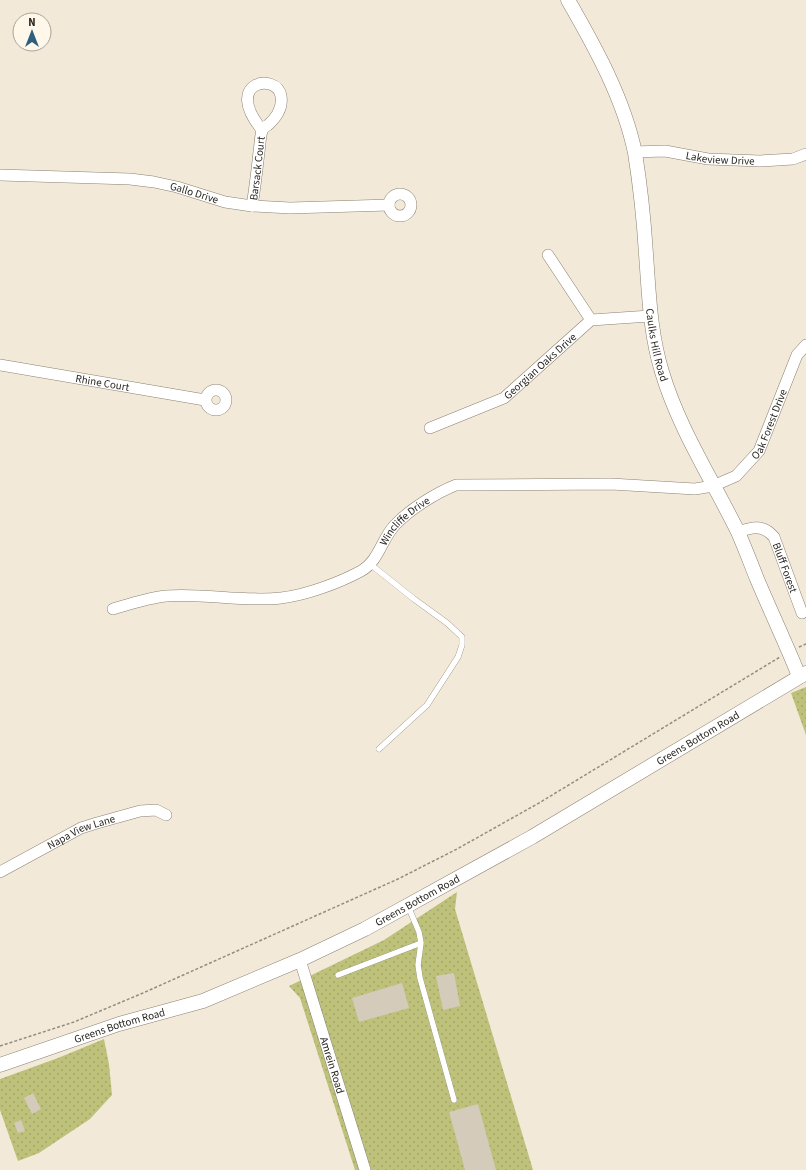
<svg xmlns="http://www.w3.org/2000/svg" width="806" height="1170" viewBox="0 0 806 1170" font-family="'Source Sans 3',sans-serif">
<style>
.grass{fill:url(#grass-dots)}
.building{fill:#d5cbbb}
.lines{fill:none;stroke-linecap:round;stroke-linejoin:round}
.service-casing{stroke:#8a8172;stroke-width:6}
.minor-casing{stroke:#8a8172;stroke-width:12}
.tertiary-casing{stroke:#8a8172;stroke-width:15}
.path{stroke:#938c81;stroke-width:1.5;stroke-dasharray:3 2;stroke-linecap:butt}
.service{stroke:#fff;stroke-width:5.5}
.minor{stroke:#fff;stroke-width:11}
.tertiary{stroke:#fff;stroke-width:14}
.labels{text-anchor:middle;dominant-baseline:central;stroke-width:4;stroke-linejoin:round;paint-order:stroke}
.street-label{font-size:11px;fill:#29251f;stroke:#fef7ea}
</style>
<defs>
<pattern id="grass-dots" width="8" height="8" patternUnits="userSpaceOnUse"><rect width="8" height="8" fill="#bec17a"/><path d="M2 2h.1M6 6h.1" fill="none" stroke="#a3a669" stroke-width="1.8" stroke-linecap="round"/></pattern>
</defs>
<rect width="100%" height="100%" fill="#f3e9d9"/>
<path class="grass" d="M 806,687 L 806,735 L 791,693 Z
M 457,892 L 455,909 L 533,1170 L 355,1170 L 300,998 L 289,986 L 384,940 Z
M 104,1039 L 109,1064 L 112,1095 L 90,1119 L 39,1153 L 18,1161 L 0,1110 L 0,1079 L 58,1058 Z"/>
<path class="building" d="M 454,973 L 460,1006 L 443,1010 L 436,976 Z
M 402,983 L 409,1008 L 359,1022 L 352,998 Z
M 33,1093 L 41,1109 L 32,1114 L 24,1098 Z
M 478,1104 L 496,1170 L 465,1170 L 449,1112 Z
M 21,1120 L 25,1131 L 18,1133 L 14,1123 Z"/>
<g class="lines">
<g class="service-casing">
<path id="service" d="M 370,564 L 414,599 L 447,623 L 462,637 L 462,645 L 458,657 L 427,705 L 379,749
M 421,943 L 418,965 L 420,978 L 454,1100
M 338,975 L 421,943 L 419,932 L 408,906"/>
</g>
<g class="minor-casing">
<g id="minor">
<path id="s1" d="M 634,152 L 665,151 L 708,159 L 760,161 L 793,159 L 806,154"/>
<path id="s2" d="M 0,175 L 130,179 L 154,182 L 177,187 L 225,202 L 252,206 L 290,208 L 389,205"/>
<circle cx="400" cy="205" r="11"/>
<path id="s3" d="M 252,206 C 255,188 257,170 259,152 C 260,146 260,137 262,131 C 263,128 266,126 268,125 C 277,117 283,108 281,96 C 277,72 222,81 262,130"/>
<path d="M 548,255 L 591,320"/>
<path id="s4" d="M 0,365 L 205,400"/>
<circle cx="216" cy="400" r="10"/>
<path id="s5" d="M 430,428 L 504,398 L 591,320 L 650,316"/>
<path id="s6" d="M 738,532 C 752,527 763,524 774,537 L 802,613"/>
<path id="s7" d="M 113,609 C 130,604 147,598 166,596 C 204,593 243,602 281,598 C 306,595 339,583 361,571 C 379,561 382,538 395,525 C 410,509 436,493 456,485 L 611,484 L 695,489 L 713,486 L 736,476 L 759,451 L 797,355 L 806,345"/>
<path id="s8" d="M 0,872 L 81,828 L 97,823 L 140,811 L 156,810 L 166,815"/>
<path id="s9" d="M 300,960 L 365,1170"/>
</g>
</g>
<g class="tertiary-casing">
<g id="tertiary">
<path id="s10" d="M 568,0 C 595,47 624,99 635,153 C 640,184 644,222 646,254 C 649,294 650,333 662,372 C 679,429 712,479 738,532 C 745,548 751,564 757,579 C 771,612 786,644 799,676"/>
<path id="s11" d="M 0,1065 L 119,1024 L 203,1001 L 300,960 L 365,929 L 532,837 L 806,673"/>
</g>
</g>
<path class="path" d="M 799,647 L 806,644
M 0,1046 L 74,1022 L 143,993 L 398,879 L 457,849 L 539,803 L 780,657"/>
<use href="#service" class="service"/>
<use href="#minor" class="minor"/>
<use href="#tertiary" class="tertiary"/>
</g>
<g class="labels">
<g class="street-label">
<text stroke="none"><textPath href="#s1" startOffset="87">Lakeview Drive</textPath></text>
<text stroke="none"><textPath href="#s3" startOffset="38">Barsack Court</textPath></text>
<text stroke="none"><textPath href="#s2" startOffset="196">Gallo Drive</textPath></text>
<text stroke="none"><textPath href="#s10" startOffset="361">Caulks Hill Road</textPath></text>
<text stroke="none"><textPath href="#s5" startOffset="128">Georgian Oaks Drive</textPath></text>
<text stroke="none"><textPath href="#s4" startOffset="104">Rhine Court</textPath></text>
<text stroke="none"><textPath href="#s7" startOffset="731">Oak Forest Drive</textPath></text>
<text stroke="none"><textPath href="#s7" startOffset="322">Wincliffe Drive</textPath></text>
<text stroke="none"><textPath href="#s6" startOffset="72">Bluff Forest</textPath></text>
<text stroke="none"><textPath href="#s11" startOffset="774">Greens Bottom Road</textPath></text>
<text stroke="none"><textPath href="#s8" startOffset="91">Napa View Lane</textPath></text>
<text stroke="none"><textPath href="#s11" startOffset="450">Greens Bottom Road</textPath></text>
<text stroke="none"><textPath href="#s11" startOffset="126">Greens Bottom Road</textPath></text>
<text stroke="none"><textPath href="#s9" startOffset="110">Amrein Road</textPath></text>
</g>
</g>
<g transform="translate(32 32)"><circle r="19" fill="#fef7ea" stroke="#a9a399"/>
<path d="M0-3L7 15L0 10L-7 15Z" fill="#2f5f7d"/>
<text y="-6" font-size="11" font-weight="bold" text-anchor="middle" fill="#29251f">N</text>
</g>
</svg>
